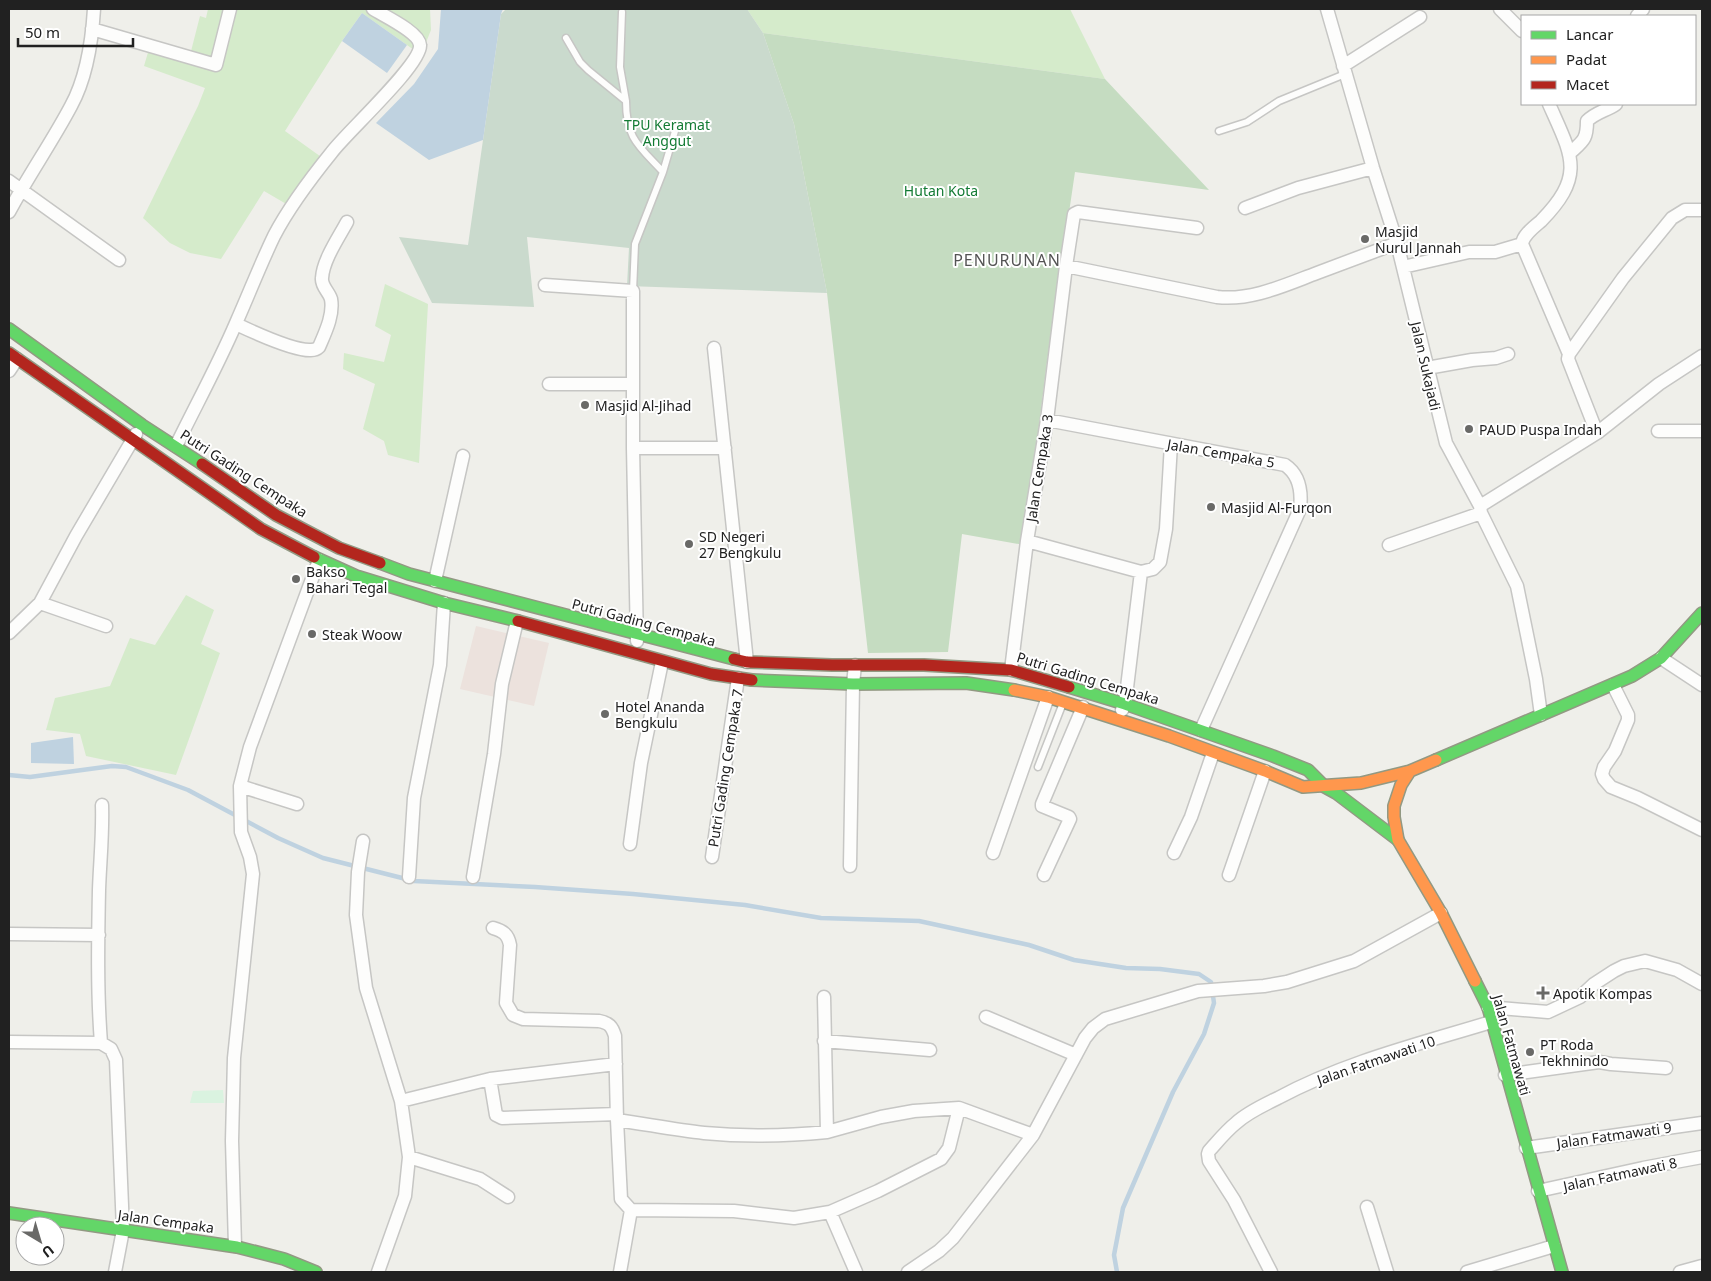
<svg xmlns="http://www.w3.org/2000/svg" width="1711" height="1281" viewBox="0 0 1711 1281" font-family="'Noto Sans',sans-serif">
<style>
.commercial{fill:#ece2dd}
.grass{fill:#d5ebcb}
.forest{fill:#c5dcc1}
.cemetery{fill:#cadacd}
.park{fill:#daf3e0}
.water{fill:#bfd2e0}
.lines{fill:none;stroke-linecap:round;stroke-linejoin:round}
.stream{stroke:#bfd2e0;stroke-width:4.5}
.lane-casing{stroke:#c6c6c4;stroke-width:9}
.street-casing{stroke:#c6c6c4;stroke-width:15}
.fast-casing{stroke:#929983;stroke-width:14}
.slow-casing{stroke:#929983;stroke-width:14}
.jam-casing{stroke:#929983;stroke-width:14}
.lane{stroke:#fdfdfc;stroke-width:6}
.street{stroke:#fdfdfc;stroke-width:12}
.fast{stroke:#63d668;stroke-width:11}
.slow{stroke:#ff974d;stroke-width:11}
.jam{stroke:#b3261e;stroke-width:11}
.poi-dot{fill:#696967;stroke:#fff;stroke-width:2}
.labels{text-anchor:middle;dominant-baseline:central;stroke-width:4;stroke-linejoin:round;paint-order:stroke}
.park-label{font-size:14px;fill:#137b34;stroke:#fff}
.poi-label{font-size:14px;fill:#212121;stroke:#fff;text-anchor:start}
.street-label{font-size:14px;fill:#212121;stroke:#fff}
.quarter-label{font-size:16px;letter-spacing:1px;fill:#545454;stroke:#fff}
</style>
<rect width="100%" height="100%" fill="#efefea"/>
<path class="commercial" d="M 476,626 L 549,643 L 534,706 L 460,689 Z"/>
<path class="grass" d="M 208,9 L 430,9 L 431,30 L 421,55 L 362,13 L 342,41 L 285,131 L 324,159 L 288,205 L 264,191 L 221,259 L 190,253 L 170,243 L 143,218 L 198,106 L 205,88 L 144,66 L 149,49 L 189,59 L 200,16 L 206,18 Z
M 747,9 L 1070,9 L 1105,79 L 763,33 Z
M 385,284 L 428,304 L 419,463 L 388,455 L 384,441 L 363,429 L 375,384 L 343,369 L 344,353 L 384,362 L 391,335 L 375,326 Z
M 186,595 L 214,610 L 201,644 L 220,653 L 176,775 L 86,756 L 80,734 L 46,730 L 55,698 L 110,686 L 130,638 L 155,645 Z"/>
<path class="forest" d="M 763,33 L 1105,79 L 1209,190 L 1075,172 L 1047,362 L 1024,545 L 962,534 L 948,652 L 868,653 L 827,293 L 794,124 Z"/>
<path class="cemetery" d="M 506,9 L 747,9 L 763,33 L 794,124 L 827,293 L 627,286 L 629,248 L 527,237 L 534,307 L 432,303 L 399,237 L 468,245 L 501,14 Z"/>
<path class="park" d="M 223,1090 L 224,1103 L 190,1103 L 193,1091 Z"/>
<path class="water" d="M 441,9 L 503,9 L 501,14 L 483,140 L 429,160 L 376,123 L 414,84 L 438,49 Z
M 362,13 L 407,45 L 387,73 L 342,41 Z
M 73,737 L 74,764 L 31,763 L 31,743 Z"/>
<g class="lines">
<path class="stream" d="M 9,775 L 30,777 L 112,766 L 126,767 L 188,790 L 278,838 L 323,858 L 414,881 L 535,887 L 633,894 L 745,905 L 821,918 L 919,921 L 1029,945 L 1074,960 L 1126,968 L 1160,969 L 1199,974 L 1211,982 L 1214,1003 L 1204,1034 L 1173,1092 L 1123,1208 L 1114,1255 L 1117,1272"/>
<g class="lane-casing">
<path id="lane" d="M 622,12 L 620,67 L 626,101
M 566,38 L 580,62 L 588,70 L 626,101 C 626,139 639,146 663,172 L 635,244 L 633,291
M 1219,131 L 1247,122 L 1279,101 L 1345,74
M 663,172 L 675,131
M 1038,767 L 1063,703"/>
</g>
<g class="street-casing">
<path id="street" d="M 1327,9 L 1373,168 L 1397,243 L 1446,443 L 1480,506 L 1481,513 L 1517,586 L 1536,679 L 1541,715
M 1500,9 L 1522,31
M 1637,16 L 1643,9
M 92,29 L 216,65 L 230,9
M 1343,66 L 1420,17
M 1549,104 C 1572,156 1586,175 1541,221 C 1534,227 1523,235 1522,244 L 1569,354 L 1568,359 L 1597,433
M 1570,153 C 1583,141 1587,140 1587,121 C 1596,112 1606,111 1616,104
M 9,181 L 119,260
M 1245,208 L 1298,188 L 1373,168
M 9,212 C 28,176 52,142 71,106 C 87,77 92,41 94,9
M 1066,266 L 1217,297 C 1251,301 1285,285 1317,273 C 1344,263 1371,253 1397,243
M 1403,267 L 1469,252 L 1495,252 L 1522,244
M 545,285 L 633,291 L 633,448 L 637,641
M 236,324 C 253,332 294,351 311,350 C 314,350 317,349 319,347 C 325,333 334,315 331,299 C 329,292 321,286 322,278 C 323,260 339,237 347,222
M 714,348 L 747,662
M 1569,354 L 1623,278 L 1672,218 L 1685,210 L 1702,210
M 1427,368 L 1472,360 L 1496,358 L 1508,354
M 9,371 L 17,359
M 549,384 L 633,384
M 1047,420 L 1285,465 C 1300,475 1302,492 1300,509 L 1201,730
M 1658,431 L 1702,431
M 176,446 C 196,405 218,365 236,323 C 249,294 260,265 274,236 C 289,207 311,178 332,152 C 346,133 422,64 420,45 C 419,32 384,16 373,9
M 633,448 L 725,448
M 1480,506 L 1597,433 L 1659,384 L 1702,356
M 1027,541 L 1141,572 L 1125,704 L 1122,710
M 1389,545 L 1481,513
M 1141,572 L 1153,569 L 1160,562 L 1166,529 L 1171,444
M 435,581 L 463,456
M 40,603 L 106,626
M 9,633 L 40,603 L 76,536 L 136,434
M 1661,658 L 1702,685
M 1011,670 L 1027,541 L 1047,420 L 1066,266 L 1074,214 L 1078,212 L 1197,228
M 1613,685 L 1628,715 L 1628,720 L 1615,751 L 1604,767 L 1602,774 L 1604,779 L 1611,787 L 1638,798 L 1702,830
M 240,786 L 297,804
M 102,805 C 103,834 100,861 99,890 C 98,940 97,992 101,1043 L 111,1049 L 116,1060 L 123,1230 L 115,1272
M 363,841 L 358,872 L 356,915 L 366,988 L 401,1101 L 409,1157 L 405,1196 L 378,1272
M 630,844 L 641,763 L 662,662
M 993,853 L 1048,697
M 1174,853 L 1191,817 L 1213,753
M 712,857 L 738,678
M 850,866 L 853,684 L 855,665
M 1044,875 L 1070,819 L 1069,817 L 1042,806 L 1042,804 L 1083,707
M 1229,875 L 1265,771
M 409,877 L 414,798 L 440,665 L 444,603
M 473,877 L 494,754 L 502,684 L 517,621
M 493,928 C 503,931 508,934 510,945 L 506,1003 L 513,1015 L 523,1019 L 599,1021 C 609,1023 612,1026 615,1036 L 617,1120 L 621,1199 L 631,1210 L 620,1272
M 9,934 L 99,935
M 1488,1007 L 1548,1012 L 1580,997 L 1594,984 L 1614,971 L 1624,966 L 1645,961 L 1677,970 L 1702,984
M 986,1017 L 1076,1055
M 824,1041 L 930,1050
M 9,1042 L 101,1043
M 616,1064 L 490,1079 L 496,1115 L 502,1118 L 617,1114
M 1505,1075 L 1599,1062 L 1611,1064 L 1666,1068
M 401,1101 L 490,1079
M 617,1120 C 646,1124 675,1130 704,1133 C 745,1137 786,1136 827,1132 L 824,997
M 827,1132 L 881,1117 L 914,1111 L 959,1108 L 1033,1135 L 1085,1038 L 1093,1028 L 1105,1019 L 1198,991 L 1264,986 L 1287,982 L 1354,961 L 1441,913
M 1526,1148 L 1702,1123
M 409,1157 L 480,1179 L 508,1197
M 1538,1191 L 1643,1168 L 1702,1157
M 1367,1207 L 1387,1272
M 631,1210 L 734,1211 L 794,1218 L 830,1212 L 878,1191 L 941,1159 L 949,1148 L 959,1108
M 830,1212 L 856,1272
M 235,1246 L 232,1141 L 234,1058 L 253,874 L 250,857 L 241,832 L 240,786 L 250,747 L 319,560
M 908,1272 L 939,1251 L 953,1238 L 1033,1135
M 1271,1272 L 1234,1200 L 1209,1161 L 1208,1154 L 1209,1151 C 1218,1141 1226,1131 1236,1123 C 1248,1112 1264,1105 1278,1098 C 1345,1062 1419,1044 1491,1022
M 1467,1272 L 1554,1246
M 1680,1272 L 1702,1266"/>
</g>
<g class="fast-casing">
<path id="fast" d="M 9,329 L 142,425 L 202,464
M 314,557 L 356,576 L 444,603 L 518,621
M 380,563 L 409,574 L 734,659
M 752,680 L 853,684 L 966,683 L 1014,690
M 1069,687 L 1125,704 L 1273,756 L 1308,770 L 1325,787 L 1336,793 L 1398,840
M 1436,760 L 1632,676 L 1661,658 L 1702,613
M 1475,981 L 1488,1007 L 1562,1272
M 9,1213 L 237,1247 L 284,1259 L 316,1272"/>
</g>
<g class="slow-casing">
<path id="slow" d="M 1014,690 L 1048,697 L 1169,736 L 1265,771 L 1303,787 L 1361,783 L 1410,771
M 1436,760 L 1410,771 L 1401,785 L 1394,806 L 1394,817 L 1398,840 L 1441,913 L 1475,981"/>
</g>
<g class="jam-casing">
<path id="jam" d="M 9,353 L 261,529 L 314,557
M 202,464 L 276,515 L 339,548 L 380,563
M 518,621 L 711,674 L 752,680
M 734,659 L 747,662 L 832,665 L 924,665 L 1011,670 L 1069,687"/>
</g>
<use href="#lane" class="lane"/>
<use href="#street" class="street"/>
<use href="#fast" class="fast"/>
<use href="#slow" class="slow"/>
<use href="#jam" class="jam"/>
</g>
<g class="poi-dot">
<circle cx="1365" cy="239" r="5"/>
<circle cx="585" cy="405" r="5"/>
<circle cx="1469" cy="429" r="5"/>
<circle cx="1211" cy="507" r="5"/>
<circle cx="689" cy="544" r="5"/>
<circle cx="296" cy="579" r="5"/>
<circle cx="312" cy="634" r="5"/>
<circle cx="605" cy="714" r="5"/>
<path d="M1540.5 985.5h5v5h5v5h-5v5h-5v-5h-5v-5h5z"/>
<circle cx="1530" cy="1052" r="5"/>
</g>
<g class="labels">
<g class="park-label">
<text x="667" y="124">TPU Keramat<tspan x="667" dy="16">Anggut</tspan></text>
<text x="941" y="190">Hutan Kota</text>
</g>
<g class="poi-label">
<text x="1375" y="231">Masjid<tspan x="1375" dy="16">Nurul Jannah</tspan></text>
<text x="595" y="405">Masjid Al-Jihad</text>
<text x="1479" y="429">PAUD Puspa Indah</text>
<text x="1221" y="507">Masjid Al-Furqon</text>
<text x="699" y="536">SD Negeri<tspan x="699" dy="16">27 Bengkulu</tspan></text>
<text x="306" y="571">Bakso<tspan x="306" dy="16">Bahari Tegal</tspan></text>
<text x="322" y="634">Steak Woow</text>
<text x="615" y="706">Hotel Ananda<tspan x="615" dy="16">Bengkulu</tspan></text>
<text x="1553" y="993">Apotik Kompas</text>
<text x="1540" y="1044">PT Roda<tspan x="1540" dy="16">Tekhnindo</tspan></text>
</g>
<g class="street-label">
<text transform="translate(1426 366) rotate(77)">Jalan Sukajadi</text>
<text transform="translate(1221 453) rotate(10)">Jalan Cempaka 5</text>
<text transform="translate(1039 468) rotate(-81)">Jalan Cempaka 3</text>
<text transform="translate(244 473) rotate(33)">Putri Gading Cempaka</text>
<text transform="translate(644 622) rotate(15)">Putri Gading Cempaka</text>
<text transform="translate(1088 678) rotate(17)">Putri Gading Cempaka</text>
<text transform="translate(725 768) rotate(-81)">Putri Gading Cempaka 7</text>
<text transform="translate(1512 1045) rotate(74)">Jalan Fatmawati</text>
<text transform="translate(1376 1060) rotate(-19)">Jalan Fatmawati 10</text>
<text transform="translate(1614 1135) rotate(-8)">Jalan Fatmawati 9</text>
<text transform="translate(1620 1174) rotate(-12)">Jalan Fatmawati 8</text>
<text transform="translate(166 1221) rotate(8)">Jalan Cempaka</text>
</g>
<g class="quarter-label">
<text x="1007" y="260">PENURUNAN</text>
</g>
</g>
<rect width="1711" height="1281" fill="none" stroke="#212121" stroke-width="20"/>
<rect x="1521" y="15" width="175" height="90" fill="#ffffff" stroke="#a6a6a6"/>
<rect x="1531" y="31" width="25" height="8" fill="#63d668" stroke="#a6a6a6"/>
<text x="1566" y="40" font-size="15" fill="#212121">Lancar</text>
<rect x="1531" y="56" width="25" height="8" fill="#ff974d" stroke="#a6a6a6"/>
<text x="1566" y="65" font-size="15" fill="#212121">Padat</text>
<rect x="1531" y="81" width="25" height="8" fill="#b3261e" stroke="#a6a6a6"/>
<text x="1566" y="90" font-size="15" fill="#212121">Macet</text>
<g transform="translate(40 1241) rotate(142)"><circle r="24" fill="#ffffff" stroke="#a6a6a6"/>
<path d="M0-4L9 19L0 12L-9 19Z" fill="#696967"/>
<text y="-8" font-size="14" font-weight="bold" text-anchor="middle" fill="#212121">U</text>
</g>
<path d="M18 38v8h115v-8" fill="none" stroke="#212121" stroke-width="2.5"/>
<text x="25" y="38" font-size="15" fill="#212121" stroke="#ffffff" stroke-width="4" paint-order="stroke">50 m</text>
</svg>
